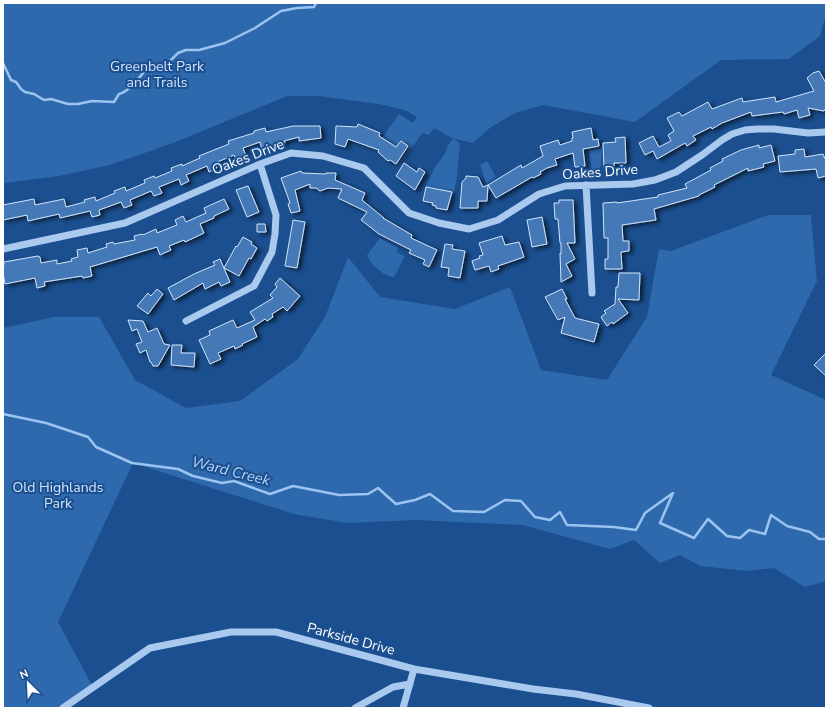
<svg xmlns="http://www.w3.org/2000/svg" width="829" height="711" viewBox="0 0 829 711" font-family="'Nunito Sans',sans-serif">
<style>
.green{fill:#2e69ad}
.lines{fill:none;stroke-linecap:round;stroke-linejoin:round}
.stream{stroke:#9cc4f0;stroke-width:2.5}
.building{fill:#4478b7;stroke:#cfe3fa;filter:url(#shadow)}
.minor{stroke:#a9c9ee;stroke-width:7}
.labels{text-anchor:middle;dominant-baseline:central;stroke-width:4;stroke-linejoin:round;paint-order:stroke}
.park-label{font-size:14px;fill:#cfe3fa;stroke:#1b4f8f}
.street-label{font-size:14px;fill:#fff;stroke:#1b4f8f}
.water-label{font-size:15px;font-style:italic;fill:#b5d3f5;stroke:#1b4f8f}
</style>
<defs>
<filter id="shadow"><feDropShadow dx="3.5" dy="2" stdDeviation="2" flood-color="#0009"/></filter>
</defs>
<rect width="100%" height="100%" fill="#1b4f8f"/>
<path class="green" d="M 3,3 L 826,3 L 826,14 L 820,36 L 789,59 L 721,60 L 635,122 L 543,105 L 515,113 L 491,127 L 473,143 L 452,138 L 434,128 L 429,135 L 422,133 L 400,166 L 395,163 L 408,146 L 401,141 L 396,147 L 382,138 L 399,114 L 413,123 L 417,117 L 405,110 L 379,104 L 319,96 L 287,96 L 176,142 L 110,165 L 59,176 L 4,183 L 3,183 Z
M 454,139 L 460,143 L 457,176 L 454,193 L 425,187 L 434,169 L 446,152 L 447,147 L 451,141 Z
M 602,148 L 601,165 L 600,166 L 599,172 L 592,172 L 589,150 Z
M 487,161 L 496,177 L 486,183 L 480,165 Z
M 768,215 L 811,215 L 817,281 L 771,375 L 826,400 L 826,581 L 805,587 L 774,568 L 747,571 L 700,566 L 680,555 L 660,563 L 634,540 L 610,549 L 523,525 L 415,520 L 348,523 L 294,514 L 133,463 L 58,622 L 93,687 L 64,708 L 3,708 L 3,328 L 54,317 L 99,317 L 135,380 L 186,408 L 240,401 L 298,359 L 325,317 L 348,257 L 380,297 L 455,309 L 510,287 L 541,370 L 607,380 L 647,317 L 659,249 L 671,251 Z
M 380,238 L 398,248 L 396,252 L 405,256 L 394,277 C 383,276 371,265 367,255 Z"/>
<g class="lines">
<path class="stream" d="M 3,63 L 11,80 L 16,82 L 21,89 L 25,92 L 34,94 L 44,100 L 51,99 L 68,104 L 78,104 L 92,101 L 114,102 L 119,94 C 129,92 142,75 148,66 L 158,67 L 167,64 L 178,53 L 186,50 L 199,50 L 225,43 L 255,28 L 281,11 L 297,8 L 314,7 L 316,3
M 3,414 L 46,423 L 88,437 L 96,447 L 132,463 L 178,469 L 193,476 L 222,483 L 234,481 L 270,494 L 293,486 L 339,495 L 368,494 L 378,488 L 396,504 L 415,500 L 430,494 L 453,511 L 484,512 L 505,500 L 521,501 L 535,517 L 550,520 L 560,512 L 567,525 L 614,527 L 636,530 L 645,513 L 673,493 L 660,523 L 694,538 L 708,519 L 727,536 L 740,538 L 749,530 L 765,534 L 771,515 L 787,526 L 810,532 L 819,539 L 826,539"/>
</g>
<path class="building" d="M 819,71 L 826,83 L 826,108 L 824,111 L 808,108 L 810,115 L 799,118 L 797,110 L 784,114 L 783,112 L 752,116 L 751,112 L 722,123 L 712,129 L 711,127 L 693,136 L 696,140 L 687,146 L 685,143 L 657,159 L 653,151 L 645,155 L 639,143 L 653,136 L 659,147 L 671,141 L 668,135 L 674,131 L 667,118 L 679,112 L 682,116 L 708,102 L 712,109 L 742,98 L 743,102 L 775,97 L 776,102 L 814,91 L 807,78 L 813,73 Z
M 358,124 L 380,133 L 379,136 L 396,147 L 401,141 L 408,146 L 396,164 L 390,160 L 388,161 L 378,152 L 379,150 L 348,139 L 345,147 L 335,144 L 336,126 L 357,127 Z
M 293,126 L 320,126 L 321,138 L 299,141 L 299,137 L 284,141 L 285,143 L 262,149 L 260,142 L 243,148 L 246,156 L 236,160 L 234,155 L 215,163 L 217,168 L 209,172 L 207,166 L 186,175 L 189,181 L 181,185 L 179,179 L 159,187 L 162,193 L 154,196 L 151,191 L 130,200 L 132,205 L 124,208 L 121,202 L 99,210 L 100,215 L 92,217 L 90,211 L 60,218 L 59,214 L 28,221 L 27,215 L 3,220 L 3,205 L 34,199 L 35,205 L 64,199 L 66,207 L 85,202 L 84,200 L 95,197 L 96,201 L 115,193 L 114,191 L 125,187 L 126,191 L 145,183 L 144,180 L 154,176 L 155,178 L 172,171 L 171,168 L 182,164 L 182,166 L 200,158 L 199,156 L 229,144 L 228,141 L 254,133 L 254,131 L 265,128 L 266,132 Z
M 591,128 L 593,140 L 598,139 L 599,146 L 583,149 L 585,166 L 575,167 L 573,153 L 555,159 L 557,165 L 547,168 L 540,172 L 541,174 L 533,178 L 532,177 L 496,198 L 488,185 L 521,165 L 522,168 L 543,156 L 540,146 L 558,140 L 560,145 L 572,141 L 572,138 L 573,138 L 572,132 Z
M 625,137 L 626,163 L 614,163 L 614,167 L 604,167 L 603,143 L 616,142 L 615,138 Z
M 759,145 L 759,148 L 771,145 L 775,161 L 763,164 L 764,167 L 748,171 L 748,168 L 714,185 L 715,187 L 699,195 L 699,196 L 654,209 L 656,220 L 622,225 L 623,241 L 629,241 L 629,251 L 621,252 L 622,269 L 605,269 L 605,259 L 608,259 L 608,238 L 604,238 L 603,203 L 617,202 L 617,203 L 658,197 L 658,195 L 687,188 L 685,184 L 711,170 L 710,168 L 723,161 L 722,159 L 741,150 Z
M 804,149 L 805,157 L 823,154 L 825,159 L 826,159 L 826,176 L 818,178 L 816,169 L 780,172 L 778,156 L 795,154 L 795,150 Z
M 404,163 L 417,172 L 419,168 L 425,172 L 415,190 L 396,176 Z
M 301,171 L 302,173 L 326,174 L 326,173 L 336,173 L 335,180 L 365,193 L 362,200 L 384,218 L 383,218 L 412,235 L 411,238 L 437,250 L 429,267 L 423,264 L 425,260 L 409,253 L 411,250 L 379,234 L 361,220 L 367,212 L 338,198 L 342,189 L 328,188 L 320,191 L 316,188 L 310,188 L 310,184 L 295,190 L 300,211 L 291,213 L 288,204 L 290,203 L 281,178 Z
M 466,176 L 478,177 L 483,187 L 488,185 L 487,201 L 478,201 L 478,208 L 460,208 L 462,182 L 466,178 Z
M 248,186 L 259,212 L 247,217 L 236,190 Z
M 426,187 L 452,192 L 447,210 L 436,208 L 436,206 L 432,205 L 433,203 L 423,201 Z
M 224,199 L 229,209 L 214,216 L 214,218 L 200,224 L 204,233 L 185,242 L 184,240 L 169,246 L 171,250 L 160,255 L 157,247 L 90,267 L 92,276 L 83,278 L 82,276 L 44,282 L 45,286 L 37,288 L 35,278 L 5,284 L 3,273 L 4,262 L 38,256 L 40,257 L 41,263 L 57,260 L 57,264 L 72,261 L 71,259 L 78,257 L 77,250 L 87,248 L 88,253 L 107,247 L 106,244 L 113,242 L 114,244 L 135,240 L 134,236 L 142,234 L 143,235 L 156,229 L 157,233 L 177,225 L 175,220 L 183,216 L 186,222 L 206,213 L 204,208 Z
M 559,200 L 573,200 L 575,243 L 567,243 L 575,259 L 566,264 L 572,276 L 561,282 L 560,253 L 561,254 L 561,243 L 560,243 L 558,219 L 555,219 L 554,203 L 559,203 Z
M 542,217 L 547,244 L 532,247 L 527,220 Z
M 293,220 L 305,222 L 297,268 L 285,266 Z
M 257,224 L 265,224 L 266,232 L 257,232 Z
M 502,236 L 505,245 L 519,242 L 524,257 L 498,266 L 499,269 L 491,272 L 489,266 L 475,270 L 472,261 L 480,258 L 479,256 L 483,255 L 479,243 Z
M 243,237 L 252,242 L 251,244 L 257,248 L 251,259 L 249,258 L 239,276 L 224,268 L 236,246 L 237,247 Z
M 445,244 L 453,245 L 452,249 L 465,251 L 460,278 L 448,276 L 449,268 L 441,267 Z
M 220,259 L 230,282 L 221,286 L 219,282 L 205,289 L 203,283 L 174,300 L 168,288 L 194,274 L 215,265 L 213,262 Z
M 619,273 L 640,273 L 639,300 L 618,299 L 628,313 L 613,324 L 612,322 L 607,326 L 601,317 L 606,313 L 604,311 L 615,304 L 616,287 L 618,287 Z
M 280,278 L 300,296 L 287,311 L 283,307 L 272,314 L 273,317 L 267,321 L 265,319 L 253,327 L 257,337 L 242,344 L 243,345 L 235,349 L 234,346 L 218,353 L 221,359 L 210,364 L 199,340 L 210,335 L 209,331 L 233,320 L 237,328 L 255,320 L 250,312 L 273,298 L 270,295 L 277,287 L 275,284 Z
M 157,289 L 163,294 L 148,314 L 137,306 L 148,293 L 151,296 Z
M 562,289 L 567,299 L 565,299 L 575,318 L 599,324 L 594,342 L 561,333 L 565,317 L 558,320 L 545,297 Z
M 128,320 L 143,321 L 148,332 L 157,328 L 164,344 L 170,345 L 158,366 L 153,366 L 151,362 L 150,362 L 146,350 L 140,353 L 136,344 L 142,342 L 137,329 L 132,331 Z
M 172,345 L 182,345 L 181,353 L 195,353 L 194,367 L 171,365 Z
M 826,353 L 826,376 L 814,365 Z"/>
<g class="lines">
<path class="minor" d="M 586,185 L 592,293
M 3,249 L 125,223 L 260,164 L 291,153 L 323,156 L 364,168 L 409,213 L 439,223 L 469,229 L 498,220 L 539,194 L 565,186 L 633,184 L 655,180 L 676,172 L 702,155 L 722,140 L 732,134 L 745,130 L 757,129 L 774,129 L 808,133 L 826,132
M 186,321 L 254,286 L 272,252 L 275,234 L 276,215 L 260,164
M 63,708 L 150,648 L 231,632 L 276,632 L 414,669 L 533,689 L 576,694 L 649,708
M 355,708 L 393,687 L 410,684
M 403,708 L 414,669"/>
</g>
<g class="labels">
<g class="park-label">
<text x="157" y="66">Greenbelt Park<tspan x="157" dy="16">and Trails</tspan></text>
<text x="58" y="487">Old Highlands<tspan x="58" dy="16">Park</tspan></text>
</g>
<g class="street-label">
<text transform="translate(248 157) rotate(-21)">Oakes Drive</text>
<text transform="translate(600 172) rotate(-4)">Oakes Drive</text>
<text transform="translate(351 639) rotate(15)">Parkside Drive</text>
</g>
<g class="water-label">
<text transform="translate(231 471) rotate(14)">Ward Creek</text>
</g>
</g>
<rect width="829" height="711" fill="none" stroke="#ffffff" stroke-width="8"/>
<g transform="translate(28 683) rotate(336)" stroke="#1b4f8f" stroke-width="3" paint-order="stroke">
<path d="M0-3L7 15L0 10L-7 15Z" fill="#ffffff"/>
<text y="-6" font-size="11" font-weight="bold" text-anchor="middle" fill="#ffffff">N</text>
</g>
</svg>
